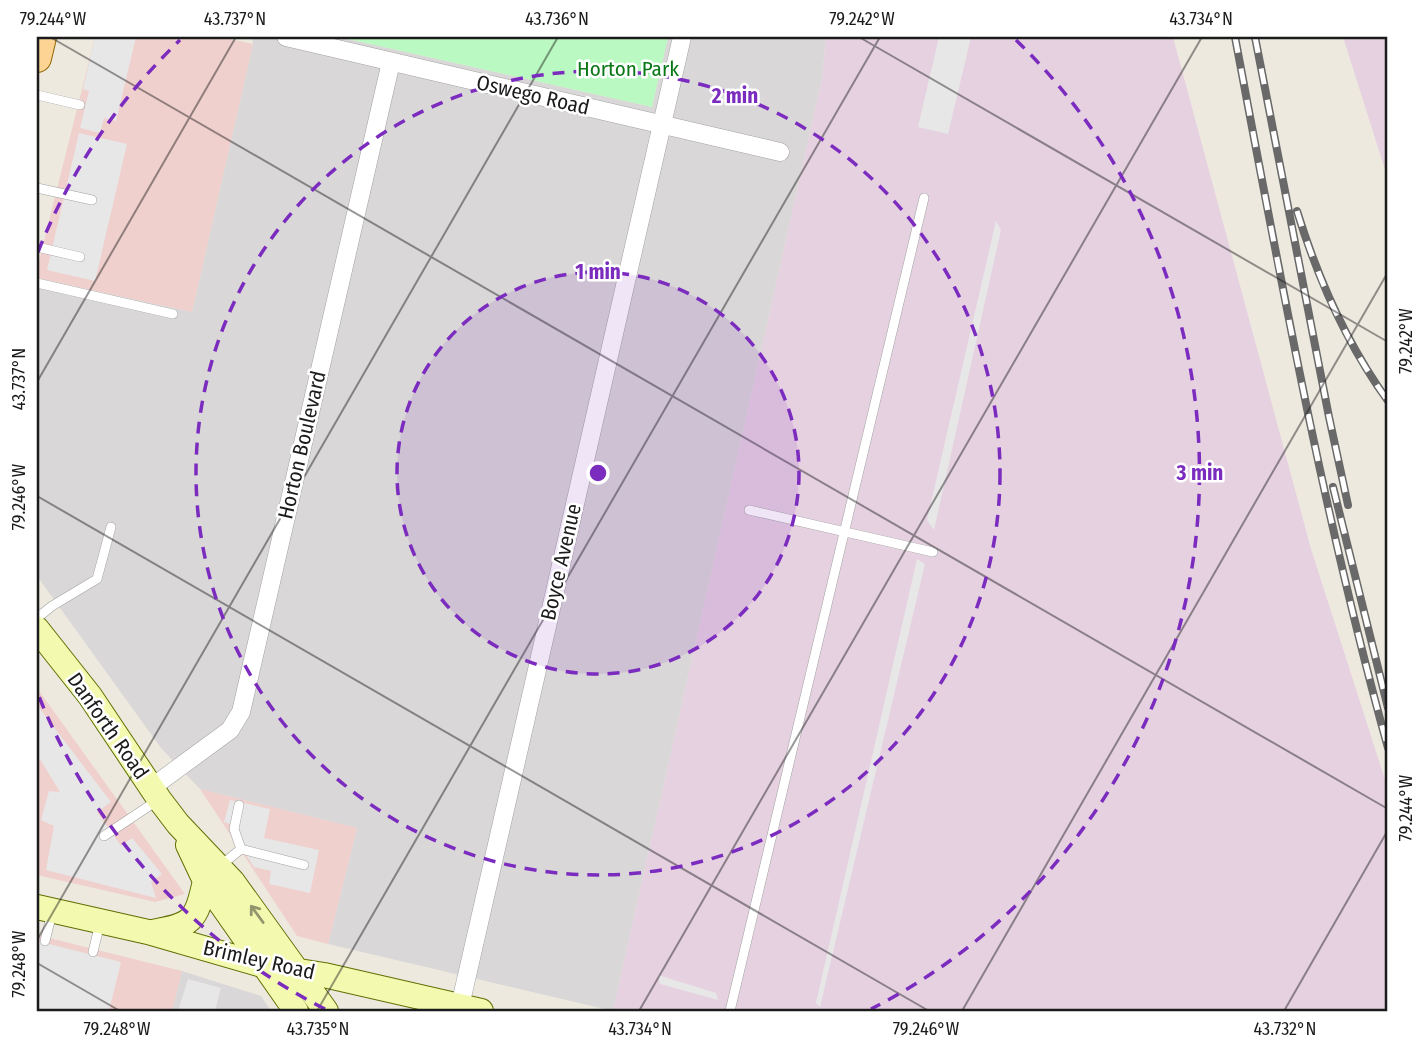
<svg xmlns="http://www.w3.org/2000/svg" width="1425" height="1048" viewBox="0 0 1425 1048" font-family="'Fira Sans Condensed',sans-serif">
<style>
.residential{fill:#d9d7d7}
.commercial{fill:#efd0cd}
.industrial{fill:#e6d1e1}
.park{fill:#baf9c1}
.parking{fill:#e7e7e7}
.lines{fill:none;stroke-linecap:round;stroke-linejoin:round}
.lane-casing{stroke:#a2a2a2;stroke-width:10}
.street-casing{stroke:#a2a2a2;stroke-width:19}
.secondary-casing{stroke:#5f7003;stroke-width:26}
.primary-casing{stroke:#916700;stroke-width:30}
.lane{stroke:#fff;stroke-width:9}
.street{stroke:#fff;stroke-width:18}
.secondary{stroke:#f3fab0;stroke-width:24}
.primary{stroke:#fdd494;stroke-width:28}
.rail-casing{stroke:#696969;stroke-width:8}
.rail{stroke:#fff;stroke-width:5;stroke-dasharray:16;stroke-linecap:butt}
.oneway{stroke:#92966d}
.ticks{fill:none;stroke:#1b1b1b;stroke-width:2;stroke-opacity:0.45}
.ring{fill:none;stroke:#7b2cbf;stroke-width:3.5;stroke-dasharray:12 9}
.labels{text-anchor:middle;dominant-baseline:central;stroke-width:5;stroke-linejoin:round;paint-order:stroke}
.park-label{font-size:21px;fill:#0a7717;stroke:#fff}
.street-label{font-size:21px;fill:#1b1b1b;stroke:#fff}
.centre{fill:#7b2cbf;stroke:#fff;stroke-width:3.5}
.ring-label{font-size:21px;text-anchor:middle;font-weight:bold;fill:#7b2cbf;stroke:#fff;stroke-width:5;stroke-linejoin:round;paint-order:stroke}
.neatline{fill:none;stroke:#1b1b1b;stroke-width:2.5}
.ticks-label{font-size:18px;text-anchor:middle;fill:#1b1b1b}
</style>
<rect width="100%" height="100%" fill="#ede9df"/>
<path class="residential" d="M 252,37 L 339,37 L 652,107 L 668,37 L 826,37 L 822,79 L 613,1011 L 328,944 L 357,828 L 200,789 L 161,748 L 37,576 L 37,278 L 192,312 L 253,44 Z
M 182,971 L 261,996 L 271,1011 L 172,1011 Z"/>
<path class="commercial" d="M 95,37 L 221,37 L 253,44 L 192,312 L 37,278 L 37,269 Z
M 37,688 L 185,894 L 155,902 L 37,875 Z
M 200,789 L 357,828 L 328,944 L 297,936 Z
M 37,935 L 182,971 L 172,1011 L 37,1011 Z"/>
<path class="industrial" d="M 826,37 L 1173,37 L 1311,549 L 1388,789 L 1388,1011 L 613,1011 L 822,79 Z
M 1343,37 L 1388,37 L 1388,179 Z"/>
<path class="park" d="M 339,37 L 668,37 L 652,107 Z"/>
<path class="parking" d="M 95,37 L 136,37 L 116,121 L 104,118 L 100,133 L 80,128 L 89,91 L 83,89 Z
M 939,37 L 971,37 L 948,134 L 918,127 Z
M 79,133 L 127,144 L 95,281 L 47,270 Z
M 996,221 L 1001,230 L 934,530 L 927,520 Z
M 917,559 L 925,564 L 820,1007 L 816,1003 Z
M 37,705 L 111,802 L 97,812 L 121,846 L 132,838 L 162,874 L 151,882 L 156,898 L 46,870 L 54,826 L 41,820 L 49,791 L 60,792 L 40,759 L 37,766 Z
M 230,800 L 270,809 L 264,838 L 319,850 L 310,893 L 269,884 L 271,871 L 254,867 L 233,835 L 234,825 L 224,822 Z
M 37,941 L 121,962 L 109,1011 L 37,1011 Z
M 658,975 L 716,993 L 718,1000 L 660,984 Z
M 188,979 L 221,988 L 215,1011 L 178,1011 Z"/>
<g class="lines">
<g class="lane-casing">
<path id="lane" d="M 37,95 L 80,105
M 37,188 L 92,200
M 37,247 L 80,257
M 37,283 L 173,314
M 749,510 L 933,552
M 37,618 L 52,606 L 97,579 L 111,527
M 239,805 L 234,829 L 241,849
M 104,836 L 158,800
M 220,866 L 241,849 L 304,865
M 45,941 L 52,913
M 93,952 L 100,923
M 730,1011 L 924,198"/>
</g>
<g class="street-casing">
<path id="street" d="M 286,37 L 780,152
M 151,788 L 230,730 L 241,712 L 391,62
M 460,1006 L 682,37"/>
</g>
<g class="secondary-casing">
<path id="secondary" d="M 37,629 L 90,696 L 159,799 L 178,824 L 233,882 L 326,1011
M 188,845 L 205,881 L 296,1011
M 37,907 L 148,932 L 262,965 L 324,975 L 481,1011
M 152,932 C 193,925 196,921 205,881"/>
</g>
<g class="primary-casing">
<path id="primary" d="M 37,58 L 42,37"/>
</g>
<use href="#lane" class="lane"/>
<use href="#street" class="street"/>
<use href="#secondary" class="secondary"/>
<use href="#primary" class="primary"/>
<g class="rail-casing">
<path id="rail" d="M 1235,37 C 1280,275 1323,514 1388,748
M 1255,37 L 1329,417 L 1348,505
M 1297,211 C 1318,279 1346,343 1388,401
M 1333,487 L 1388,708"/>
</g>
<use href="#rail" class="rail"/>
</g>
<defs><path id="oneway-shaft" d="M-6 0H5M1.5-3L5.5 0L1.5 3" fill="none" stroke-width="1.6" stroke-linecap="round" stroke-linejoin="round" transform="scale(1.75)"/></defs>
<use class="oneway" href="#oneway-shaft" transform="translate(257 914) rotate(-126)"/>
<path class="ticks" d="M 50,37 L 1388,809M 859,37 L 1388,342M 37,382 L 236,37M 37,496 L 929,1011M 37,940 L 558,37M 37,963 L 120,1011M 317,1011 L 880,37M 639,1011 L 1202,37M 962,1011 L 1388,272M 1284,1011 L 1388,830"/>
<circle cx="598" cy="473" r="201" fill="#7b2cbf" fill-opacity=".12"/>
<g class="ring">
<circle cx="598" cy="473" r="201"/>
<circle cx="598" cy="473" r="402"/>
<path d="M325 1009A602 602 0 0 1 38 694M38 252A602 602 0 0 1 180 40M1016 40A602 602 0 0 1 871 1009"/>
</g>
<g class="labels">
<g class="park-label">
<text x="628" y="69">Horton Park</text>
</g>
<g class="street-label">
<text transform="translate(533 95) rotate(13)">Oswego Road</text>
<text transform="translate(302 445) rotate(-77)">Horton Boulevard</text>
<text transform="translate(561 562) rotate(-77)">Boyce Avenue</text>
<text transform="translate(108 726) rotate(55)">Danforth Road</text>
<text transform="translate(259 960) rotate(13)">Brimley Road</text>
</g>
</g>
<circle cx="598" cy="473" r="10" class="centre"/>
<g class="ring-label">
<text x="735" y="103">2 min</text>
<text x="598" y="279">1 min</text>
<text x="1200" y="480">3 min</text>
</g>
<rect width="1425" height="1048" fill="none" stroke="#ffffff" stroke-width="77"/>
<rect x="38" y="38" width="1348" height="972" class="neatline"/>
<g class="ticks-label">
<text x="53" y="25">79.244°W</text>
<text x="235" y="25">43.737°N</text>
<text x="557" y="25">43.736°N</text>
<text x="862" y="25">79.242°W</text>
<text x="1201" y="25">43.734°N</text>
<text transform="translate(1406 341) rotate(-90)" y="6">79.242°W</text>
<text transform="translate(19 379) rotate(-90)" y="6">43.737°N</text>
<text transform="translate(19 497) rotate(-90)" y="6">79.246°W</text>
<text transform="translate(1406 808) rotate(-90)" y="6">79.244°W</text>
<text transform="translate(19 964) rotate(-90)" y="6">79.248°W</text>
<text x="117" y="1035">79.248°W</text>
<text x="318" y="1035">43.735°N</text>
<text x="640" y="1035">43.734°N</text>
<text x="926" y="1035">79.246°W</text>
<text x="1285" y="1035">43.732°N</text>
</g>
</svg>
